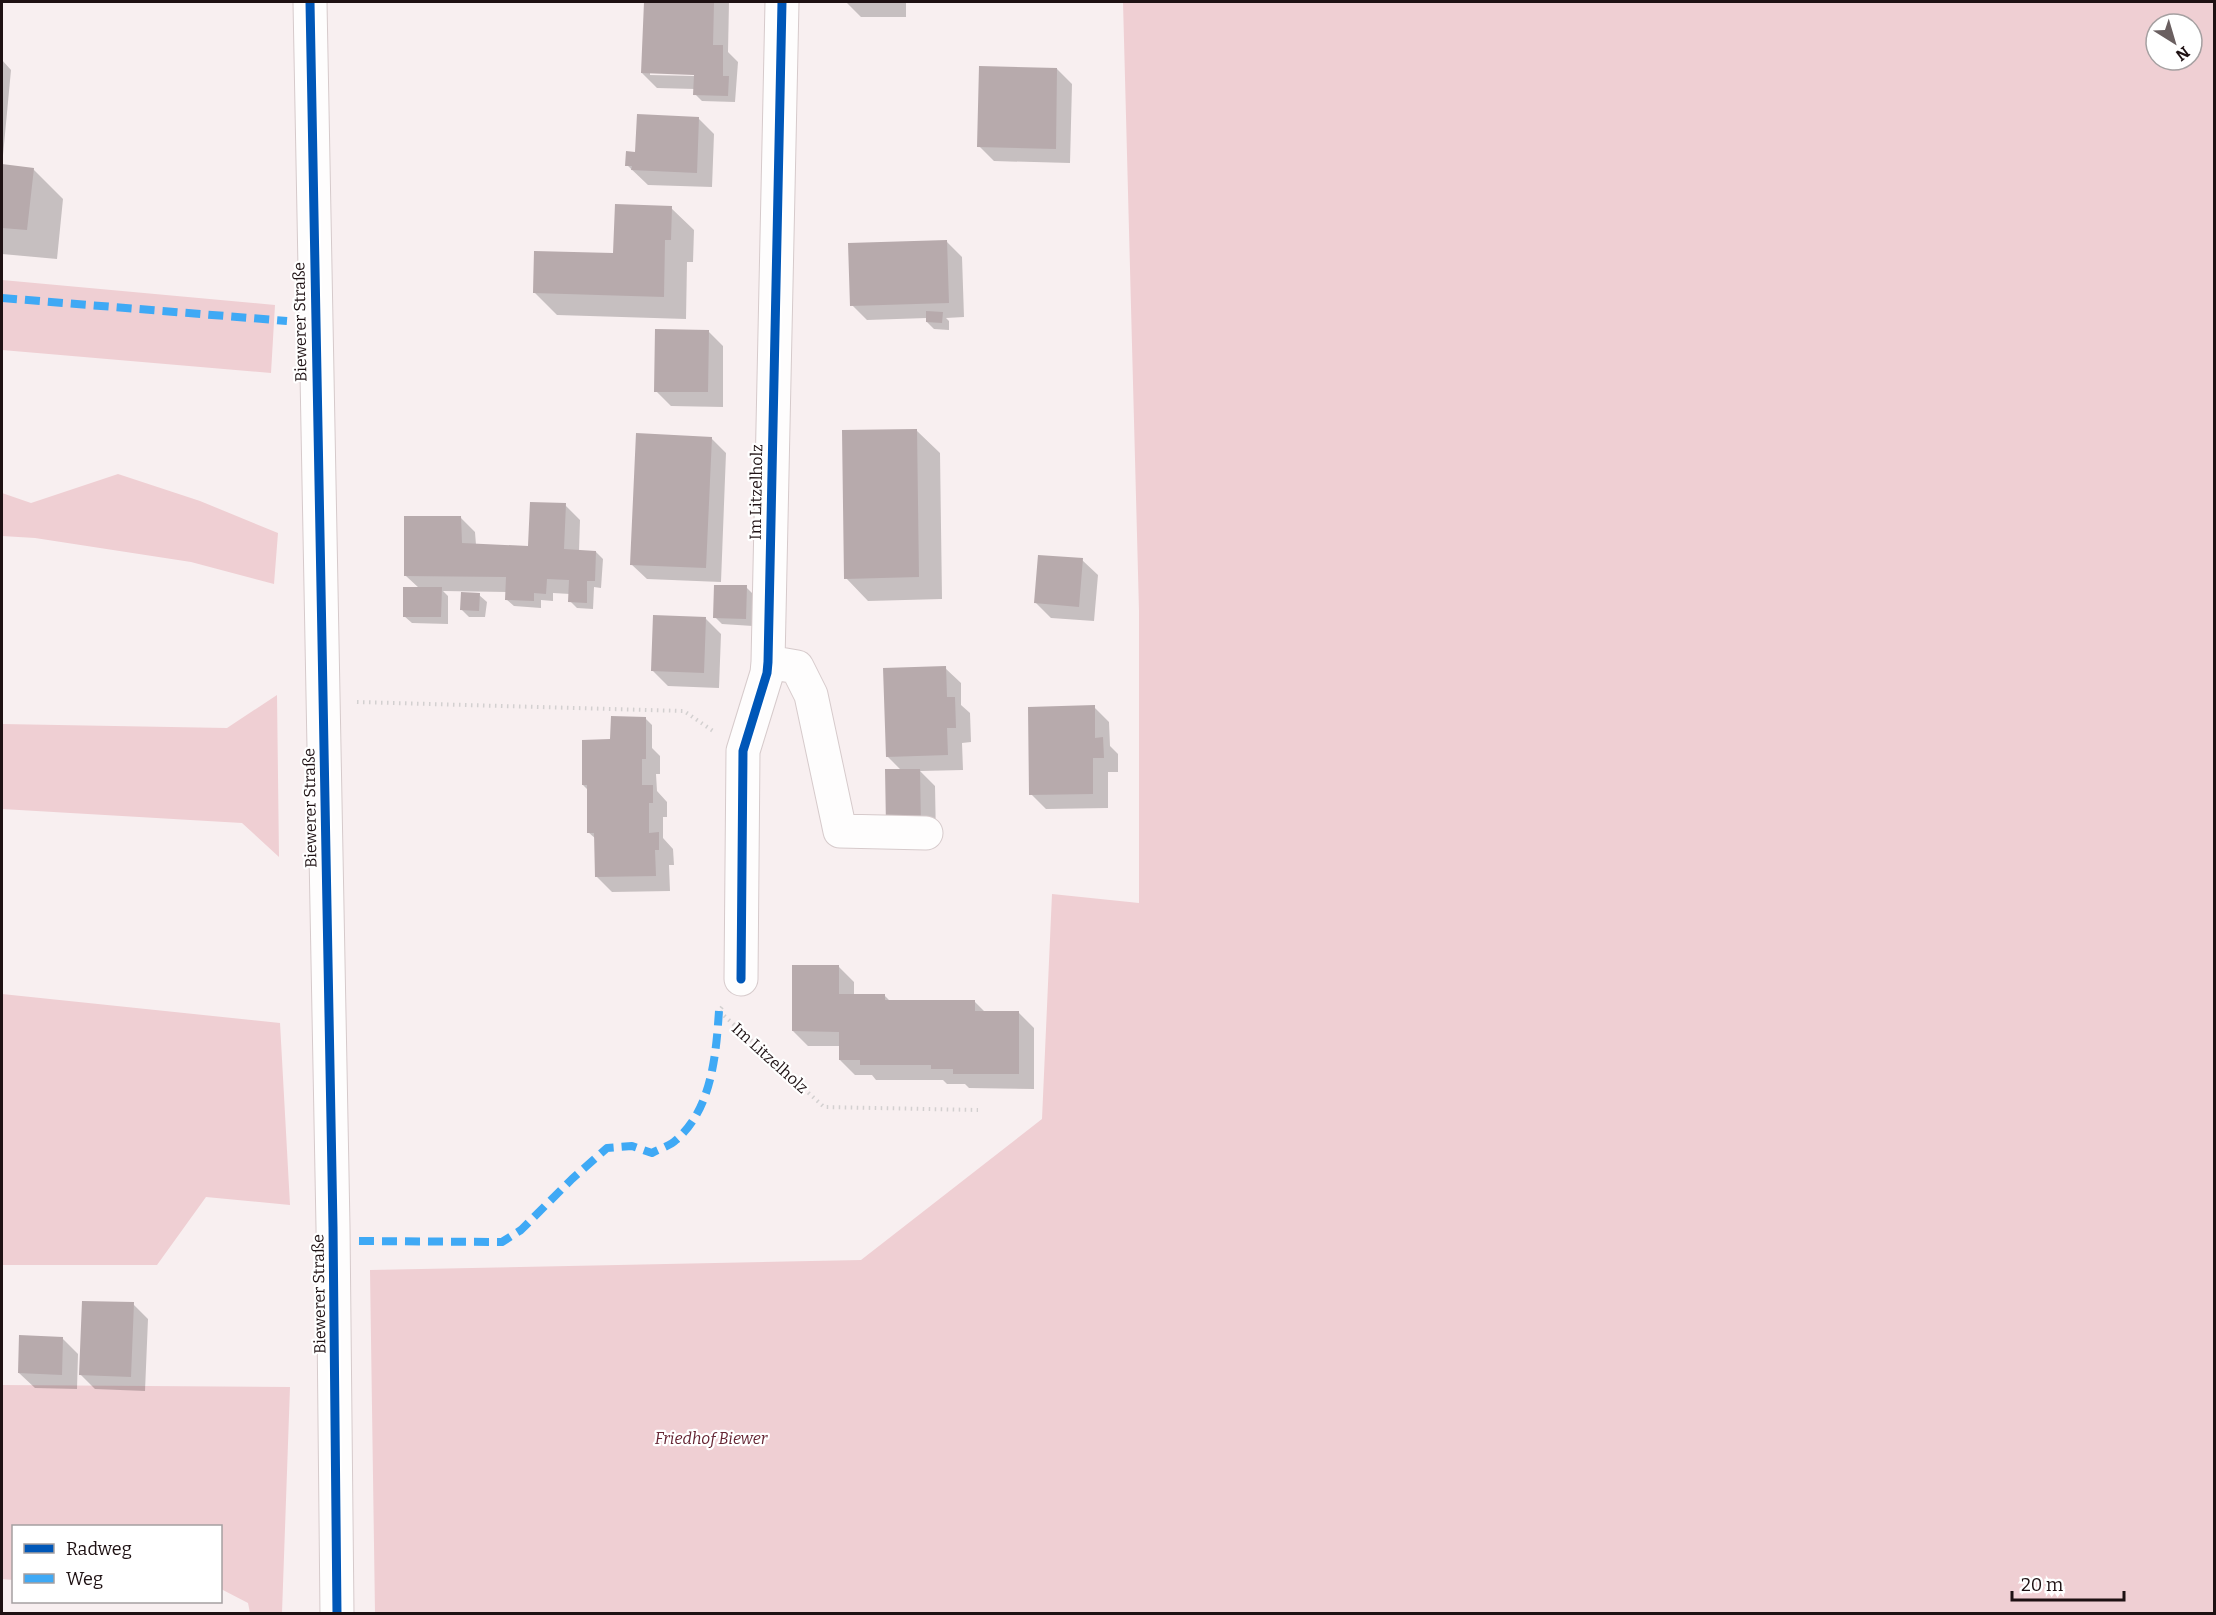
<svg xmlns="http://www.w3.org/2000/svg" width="2216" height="1615" viewBox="0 0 2216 1615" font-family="Bitter,serif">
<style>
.green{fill:#efcfd3;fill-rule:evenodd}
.shadow{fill:#0003;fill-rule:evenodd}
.building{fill:#b7aaac}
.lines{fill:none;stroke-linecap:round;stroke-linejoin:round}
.minor-casing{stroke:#d6cacb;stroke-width:35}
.path{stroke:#d3d0d0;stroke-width:4;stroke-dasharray:1.5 4.5;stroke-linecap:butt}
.minor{stroke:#fefdfd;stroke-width:33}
.quiet{stroke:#3fa9f5;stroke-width:8;stroke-dasharray:15 8;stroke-linecap:butt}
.cycleway-casing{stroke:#fff;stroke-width:13}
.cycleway{stroke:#0057b8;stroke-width:9}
.labels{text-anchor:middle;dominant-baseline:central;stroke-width:4.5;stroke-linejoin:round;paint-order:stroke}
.street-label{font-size:16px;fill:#1e1113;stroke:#fff}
.park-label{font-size:16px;font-style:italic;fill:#652533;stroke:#fff}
</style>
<rect width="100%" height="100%" fill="#f8eff0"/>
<path class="green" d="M 1123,2 L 2214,2 L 2214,1613 L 375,1613 L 370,1270 L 861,1260 L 1042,1119 L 1052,894 L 1139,903 L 1139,611 ZM 2156,24 L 2192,24 L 2192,60 L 2156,60 Z
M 2,280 L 275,305 L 271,373 L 2,350 Z
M 118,474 L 200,501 L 278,533 L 274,584 L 191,562 L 35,538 L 2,536 L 2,493 L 31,503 Z
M 277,695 L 279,857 L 242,823 L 2,809 L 2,724 L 227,728 Z
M 2,994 L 280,1023 L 290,1205 L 206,1197 L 157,1265 L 2,1265 Z
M 2,1385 L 290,1387 L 282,1613 L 250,1613 L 248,1603 L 221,1589 L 220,1526 L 14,1526 L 13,1580 L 2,1579 Z"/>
<path class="shadow" d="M 645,2 L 729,2 L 728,52 L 738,62 L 735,102 L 702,101 L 695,94 L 695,89 L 657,88 L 642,73 ZM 650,72 L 695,73 L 695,76 L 650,75 Z
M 846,2 L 906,2 L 906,17 L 861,17 Z
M 2,60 L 11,70 L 2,166 L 33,169 L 63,199 L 57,259 L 2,254 Z
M 1057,69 L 1072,84 L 1070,163 L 994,161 L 979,146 Z
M 698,118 L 714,134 L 712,187 L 648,185 L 627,165 L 637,153 Z
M 671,208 L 694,230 L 693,262 L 687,262 L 686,319 L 557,315 L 534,292 L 615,255 Z
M 947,242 L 962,257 L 964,317 L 946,318 L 949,321 L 949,330 L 934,329 L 927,322 L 927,318 L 867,320 L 852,305 Z
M 708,331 L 723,346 L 723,407 L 671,406 L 656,391 Z
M 917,431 L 940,453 L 942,599 L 868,601 L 846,578 Z
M 711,438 L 726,453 L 721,582 L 647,579 L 631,564 Z
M 565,505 L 580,520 L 579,551 L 596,552 L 603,559 L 601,588 L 594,587 L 593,609 L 577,608 L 570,601 L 570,594 L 553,593 L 553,601 L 541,600 L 541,608 L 514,606 L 506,599 L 507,592 L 443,591 L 448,596 L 448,624 L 412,623 L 404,616 L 419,588 L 406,576 L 460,517 L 475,532 L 476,545 L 529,547 Z
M 1082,560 L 1098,575 L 1094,621 L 1051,618 L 1036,603 Z
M 746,587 L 753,594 L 753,626 L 722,624 L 715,617 Z
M 479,595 L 487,602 L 485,617 L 469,617 L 461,609 Z
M 706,619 L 721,634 L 719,688 L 668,686 L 653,671 Z
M 945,668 L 961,683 L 961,705 L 970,713 L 971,742 L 962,743 L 963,770 L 920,771 L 935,786 L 936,840 L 903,841 L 902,771 L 887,756 Z
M 1094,707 L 1109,722 L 1110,746 L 1118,754 L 1118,772 L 1108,772 L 1108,808 L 1046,809 L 1031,794 Z
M 645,718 L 652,725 L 652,748 L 660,756 L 660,774 L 656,774 L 657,791 L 667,802 L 667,817 L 663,817 L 663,838 L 673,849 L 674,865 L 669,865 L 670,891 L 612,892 L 596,876 L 596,839 L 588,832 L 588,790 L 583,785 L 614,741 Z
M 839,967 L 854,982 L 854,995 L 884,995 L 890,1001 L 975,1002 L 986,1013 L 1019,1013 L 1034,1028 L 1034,1089 L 969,1088 L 965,1084 L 947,1084 L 943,1080 L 876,1080 L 872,1075 L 855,1075 L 840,1060 L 841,1046 L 808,1046 L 793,1031 Z
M 133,1304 L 148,1319 L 145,1391 L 95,1389 L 80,1374 Z
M 62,1338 L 78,1354 L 77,1389 L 35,1388 L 19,1373 Z"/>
<path class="building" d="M 644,2 L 714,2 L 713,45 L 723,45 L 723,76 L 729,76 L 728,96 L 693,95 L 694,75 L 641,73 Z
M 979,66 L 1057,68 L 1056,149 L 977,147 Z
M 637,114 L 699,117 L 697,173 L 631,170 L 632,166 L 625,166 L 626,151 L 635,152 Z
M 2,164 L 34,168 L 27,230 L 2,228 Z
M 615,204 L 672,206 L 671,240 L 665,240 L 664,297 L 533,293 L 534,251 L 613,253 Z
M 947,240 L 949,303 L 850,306 L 848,243 Z
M 926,311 L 943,312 L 942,323 L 926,322 Z
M 655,329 L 709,330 L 708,392 L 654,392 Z
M 917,429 L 919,577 L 844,579 L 842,430 Z
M 636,433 L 712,437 L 706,568 L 630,565 Z
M 530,502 L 566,503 L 564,549 L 596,551 L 595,581 L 587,581 L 587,603 L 568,602 L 569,580 L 547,579 L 546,594 L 534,593 L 534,601 L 505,600 L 506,577 L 404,576 L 404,516 L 461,516 L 462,543 L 528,546 Z
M 1038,555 L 1083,558 L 1079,607 L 1034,603 Z
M 714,585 L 747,585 L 746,619 L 713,618 Z
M 403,587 L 442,587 L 441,617 L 403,617 Z
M 461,592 L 480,593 L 479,611 L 460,610 Z
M 653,615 L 706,617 L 704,673 L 651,671 Z
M 946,666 L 947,697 L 955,697 L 956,728 L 947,728 L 948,755 L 886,757 L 883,668 Z
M 1095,705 L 1095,738 L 1103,737 L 1104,758 L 1093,758 L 1093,794 L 1029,795 L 1028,707 Z
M 611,716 L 646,717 L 646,759 L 642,759 L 642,785 L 653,785 L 653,803 L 649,803 L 649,833 L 659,832 L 659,850 L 655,850 L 656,876 L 595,877 L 594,833 L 587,833 L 587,785 L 582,785 L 582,740 L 610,739 Z
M 885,769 L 920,769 L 921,826 L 886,826 Z
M 792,965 L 839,965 L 839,994 L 885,994 L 885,1000 L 975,1000 L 975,1011 L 1019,1011 L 1019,1074 L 953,1074 L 953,1069 L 931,1069 L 931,1065 L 860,1065 L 860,1060 L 839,1060 L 839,1032 L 792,1031 Z
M 82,1301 L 134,1302 L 131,1377 L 79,1375 Z
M 19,1335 L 63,1337 L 62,1375 L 18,1373 Z"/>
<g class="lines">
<g class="minor-casing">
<path id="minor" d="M 310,2 L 333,1227 L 337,1614
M 768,662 L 797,667 L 811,695 L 840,831 L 926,833
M 741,979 L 743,751 L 767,673 L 768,662 L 782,2"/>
</g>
<path class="path" d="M 357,702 L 684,711 L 713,731
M 722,1007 L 719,1011 L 824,1107 L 978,1110"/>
<use href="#minor" class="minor"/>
<path class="quiet" d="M 2,298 L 287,321
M 359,1241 L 502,1242 L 521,1230 L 572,1179 L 607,1148 L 632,1146 L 652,1153 C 659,1149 670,1146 676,1140 C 712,1109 716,1054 719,1011"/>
<g class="cycleway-casing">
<path id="cycleway" d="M 310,2 L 333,1227 L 337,1614
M 741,979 L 743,751 L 767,673 L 768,662 L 782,2"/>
</g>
<use href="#cycleway" class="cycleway"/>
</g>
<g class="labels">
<g class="street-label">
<text transform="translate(300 322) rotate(-91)">Biewerer Straße</text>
<text transform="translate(756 492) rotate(-89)">Im Litzelholz</text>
<text transform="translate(310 808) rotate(-91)">Biewerer Straße</text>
<text transform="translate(770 1058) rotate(42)">Im Litzelholz</text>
<text transform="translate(319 1294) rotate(-91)">Biewerer Straße</text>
</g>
<g class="park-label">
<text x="711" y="1438">Friedhof Biewer</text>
</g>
</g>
<rect width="2216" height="1615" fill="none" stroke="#1e1113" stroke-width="6"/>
<rect x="12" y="1525" width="210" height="78" fill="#ffffff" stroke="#a5a0a1" stroke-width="1.5"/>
<rect x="24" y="1544" width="30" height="9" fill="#0057b8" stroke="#a5a0a1" stroke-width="1.5"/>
<text x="66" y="1555" font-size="18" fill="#1e1113">Radweg</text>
<rect x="24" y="1574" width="30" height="9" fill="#3fa9f5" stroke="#a5a0a1" stroke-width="1.5"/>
<text x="66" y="1585" font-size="18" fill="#1e1113">Weg</text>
<g transform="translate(2174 42) rotate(143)"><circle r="28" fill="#ffffff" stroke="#a5a0a1" stroke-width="1.5"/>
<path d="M0-4.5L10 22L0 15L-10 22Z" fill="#6a5f60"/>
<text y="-9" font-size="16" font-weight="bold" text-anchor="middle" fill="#1e1113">N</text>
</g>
<path d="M2012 1591v9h112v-9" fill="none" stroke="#1e1113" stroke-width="3"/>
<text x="2021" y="1591" font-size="18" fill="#1e1113" stroke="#ffffff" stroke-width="4.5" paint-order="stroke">20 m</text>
</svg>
